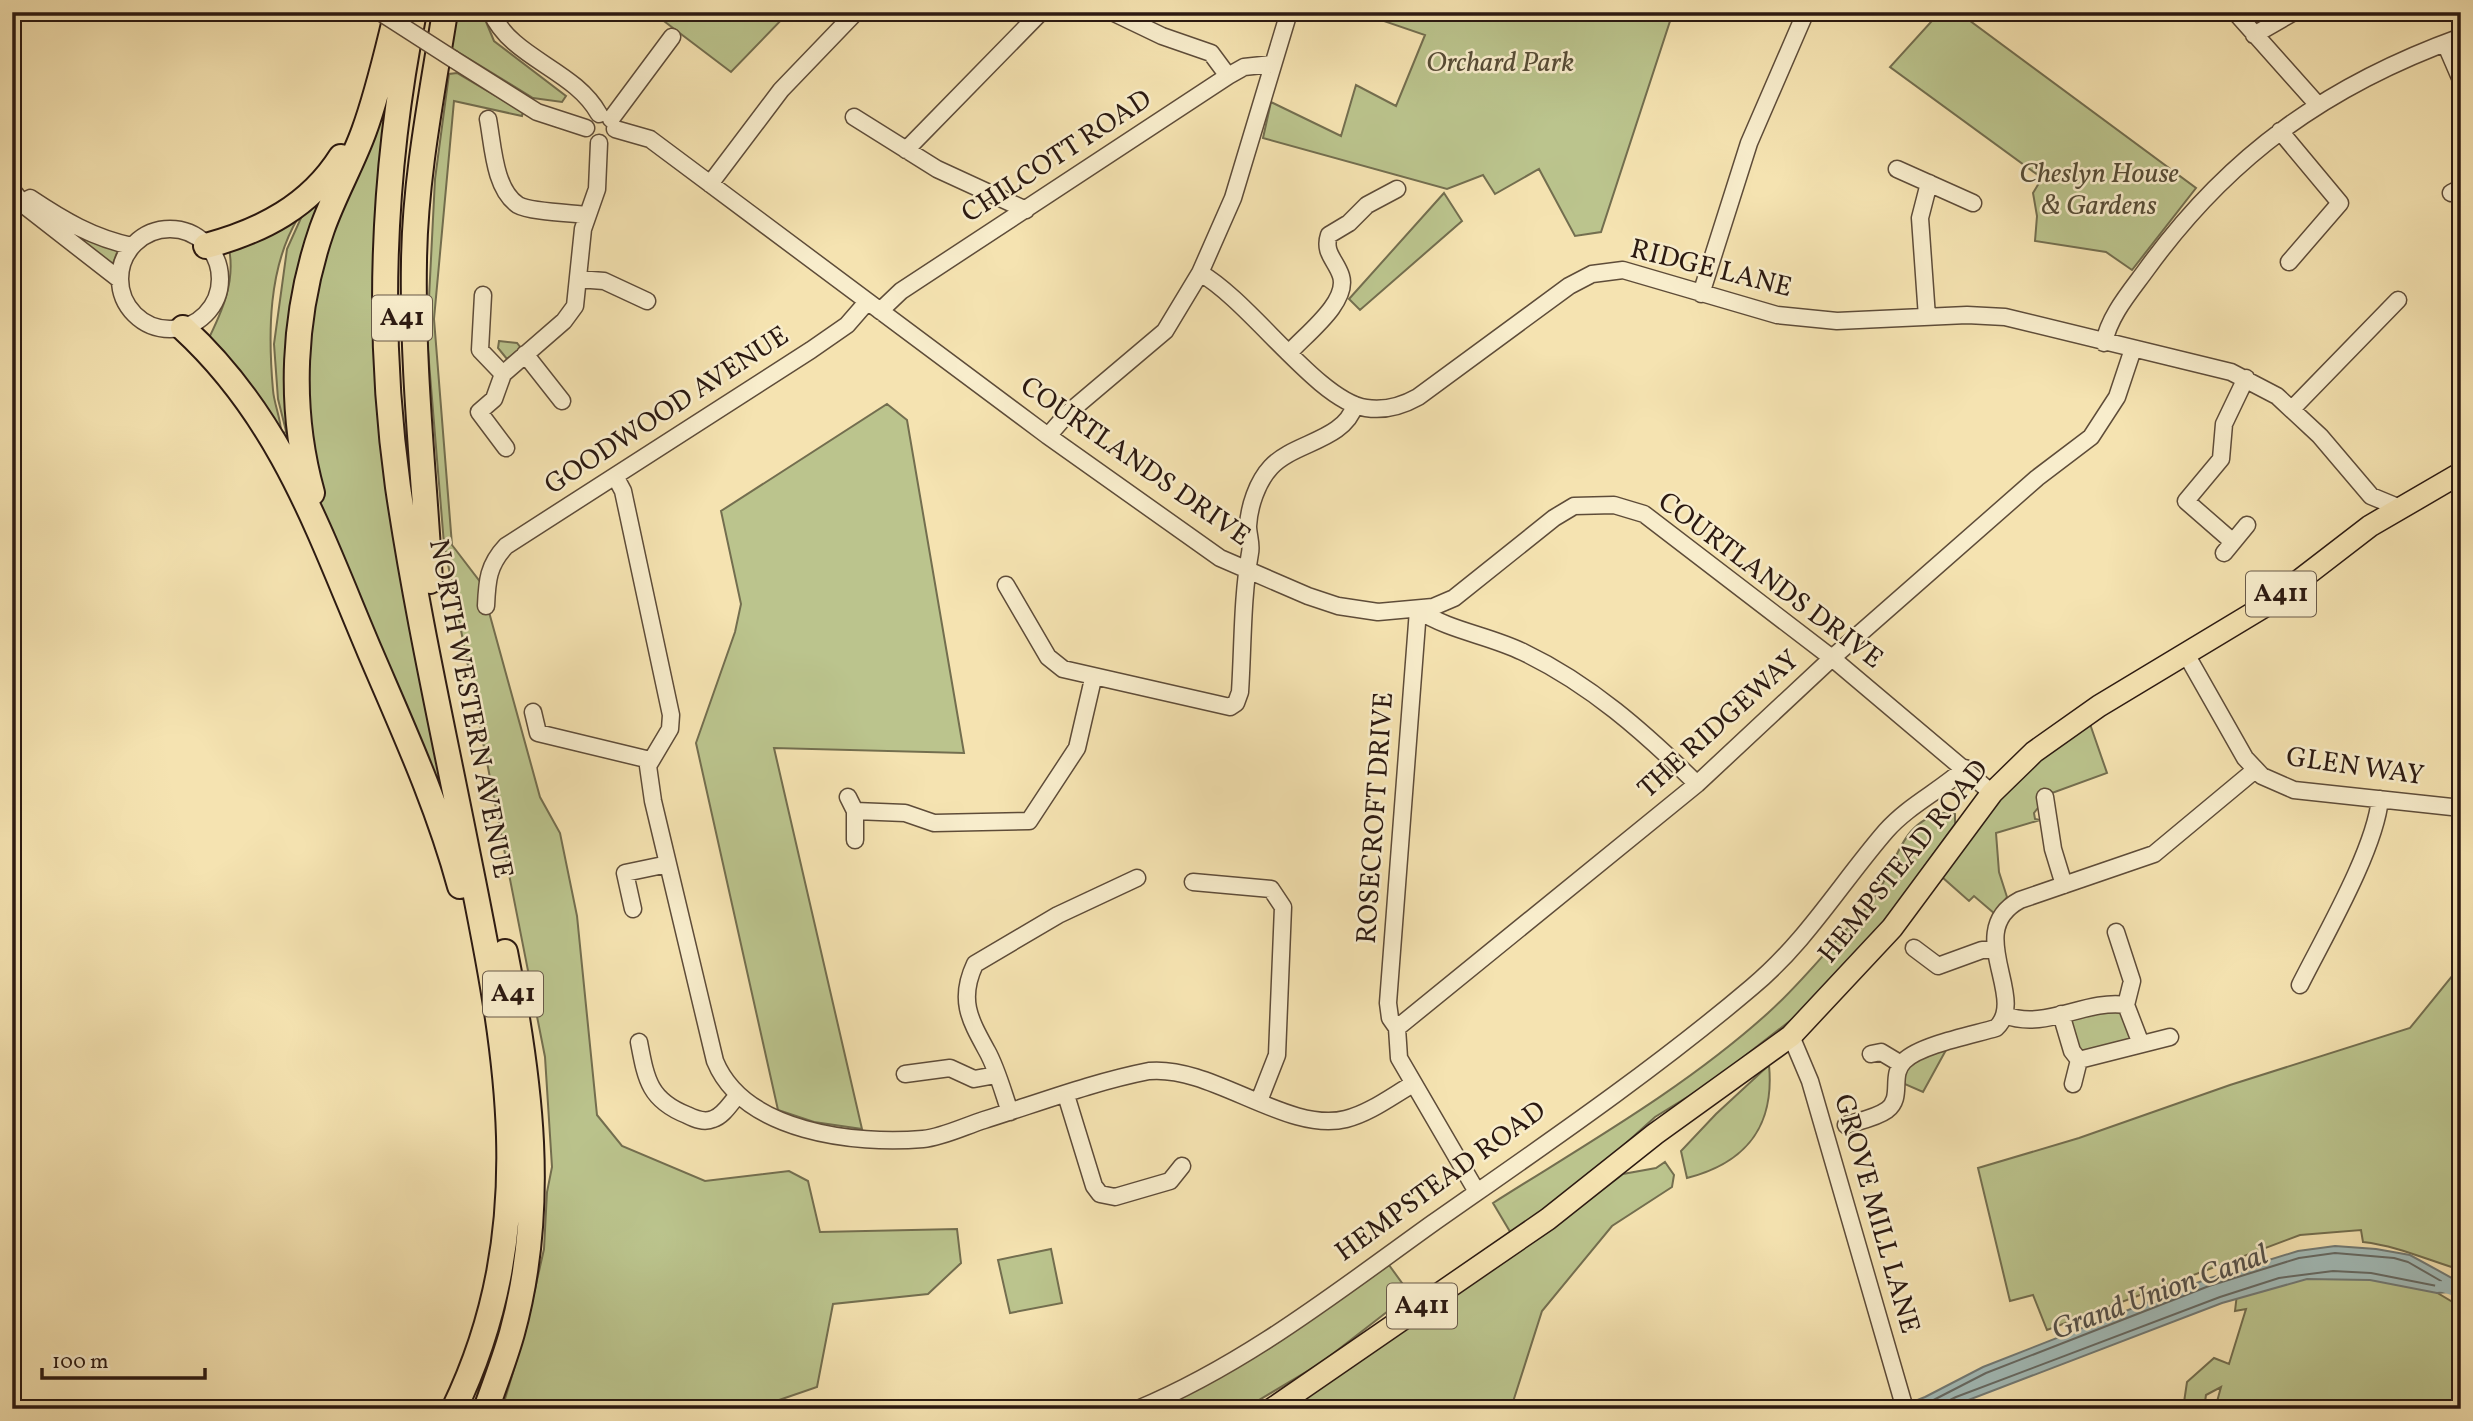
<svg xmlns="http://www.w3.org/2000/svg" width="2473" height="1421" viewBox="0 0 2473 1421" font-family="Vollkorn,serif">
<style>
.green{fill:#bbc48d;stroke:#736e4f;stroke-width:2}
.water{fill:#a2bbb8;stroke:#727a75;stroke-width:2}
.lines{fill:none;stroke-linecap:round;stroke-linejoin:round}
.shore{stroke:#666a64;stroke-width:2}
.canal{stroke:#a2bbb8;stroke-width:10}
.minor-casing{stroke:#5e4c39;stroke-width:19}
.major-casing{stroke:#2b1911;stroke-width:24}
.highway-casing{stroke:#2b1911;stroke-width:28}
.minor{stroke:#f8edcc;stroke-width:16}
.major{stroke:#f5e3b1;stroke-width:21}
.highway{stroke:#f5e3b1;stroke-width:24}
.minor-bridge-casing{stroke:#5e4c39;stroke-width:19;stroke-linecap:butt}
.minor-bridge{stroke:#f8edcc;stroke-width:16}
.labels{text-anchor:middle;dominant-baseline:central;stroke-width:5;stroke-linejoin:round;paint-order:stroke}
.shield{fill:#f8edcc;stroke:#685949;stroke-width:2}
.shield-label{font-size:26px;font-weight:bold;fill:#2b1911}
.park-label{font-size:28px;font-style:italic;fill:#564c36;stroke:#f8edcc}
.street-label{font-size:28px;fill:#2b1911;stroke:#f8edcc}
.water-label{font-size:30px;font-style:italic;fill:#55524b;stroke:#f8edcc}
</style>
<rect width="100%" height="100%" fill="#f5e3b1"/>
<filter id="stains"><feTurbulence type="fractalNoise" baseFrequency=".00286" numOctaves="4"/><feColorMatrix values="0 0 0 0 .2 0 0 0 0 .09 0 0 0 0 .02 0 0 0 .5 -.17"/></filter>
<radialGradient id="worn" r=".72"><stop offset=".6" stop-color="#630" stop-opacity="0"/><stop offset="1" stop-color="#630" stop-opacity=".3"/></radialGradient>
<path class="green" d="M 452,12 L 482,12 L 494,41 L 566,96 L 562,102 L 533,98 L 445,44 Z
M 652,12 L 789,12 L 731,72 Z
M 1374,12 L 1673,12 L 1601,232 L 1575,236 L 1539,169 L 1495,194 L 1483,175 L 1447,189 L 1263,138 L 1271,102 L 1341,136 L 1356,85 L 1396,106 L 1425,35 L 1372,17 Z
M 1940,12 L 1958,12 L 2196,188 L 2132,270 L 2106,252 L 2035,241 L 2037,216 L 2033,193 L 2042,178 L 1890,67 Z
M 457,73 L 523,112 L 522,116 L 454,101 L 434,319 L 452,545 L 481,583 L 540,797 L 560,833 L 577,916 L 597,1115 L 622,1146 L 705,1181 L 789,1171 L 808,1181 L 820,1232 L 957,1229 L 961,1263 L 928,1294 L 833,1304 L 817,1387 L 753,1409 L 502,1409 L 526,1329 L 544,1249 L 547,1192 L 552,1167 L 545,1057 L 444,544 L 427,338 L 435,179 L 449,74 Z
M 391,91 L 381,432 L 450,815 L 406,704 L 321,518 L 300,372 L 338,199 Z
M 326,183 L 316,225 L 297,458 L 279,441 L 286,431 L 278,399 L 274,344 L 287,249 L 305,209 Z
M 1444,193 L 1462,221 L 1360,310 L 1349,299 Z
M 298,218 C 268,268 268,334 273,390 C 274,404 281,419 281,432 L 206,344 C 222,312 237,280 228,244 Z
M 58,225 L 119,247 L 111,269 Z
M 499,341 L 517,343 L 521,348 L 507,359 L 498,348 Z
M 887,404 L 907,420 L 964,753 L 774,748 L 862,1129 L 814,1122 L 778,1110 L 696,743 L 735,632 L 741,604 L 721,511 Z
M 2090,724 L 2107,773 L 2041,797 L 2041,804 L 2034,813 L 2035,819 L 2040,820 L 1996,833 L 1999,872 L 2007,897 L 1995,914 L 1974,896 L 1969,901 L 1942,877 L 2009,786 L 2044,756 Z
M 1947,812 L 1955,814 L 1955,824 L 1893,910 L 1840,976 L 1804,1010 L 1710,1083 L 1655,1117 L 1595,1171 L 1512,1235 L 1493,1203 C 1586,1144 1685,1088 1768,1013 C 1795,989 1819,960 1844,932 C 1857,918 1872,904 1881,887 C 1898,856 1904,819 1947,812 Z
M 2461,965 L 2461,1270 C 2427,1260 2398,1246 2363,1242 L 2361,1230 L 2300,1235 L 2047,1330 L 2033,1295 L 2010,1301 L 1978,1168 L 2079,1138 L 2230,1085 L 2410,1028 Z
M 2122,1009 L 2133,1040 L 2083,1053 C 2075,1045 2069,1026 2073,1015 Z
M 1946,1050 L 1923,1092 L 1900,1082 C 1904,1060 1927,1055 1946,1050 Z
M 1769,1065 C 1775,1128 1745,1163 1687,1178 L 1681,1151 L 1716,1114 Z
M 1665,1162 L 1674,1175 L 1672,1187 L 1612,1226 L 1542,1311 L 1512,1405 L 1499,1409 L 1283,1409 L 1563,1220 L 1623,1174 L 1656,1168 Z
M 1051,1249 L 1062,1303 L 1010,1313 L 998,1260 Z
M 1389,1265 L 1410,1294 L 1321,1363 L 1244,1409 L 1157,1409 L 1270,1348 Z
M 2305,1276 L 2366,1277 L 2429,1288 L 2461,1307 L 2461,1409 L 2215,1409 L 2221,1387 L 2206,1395 L 2204,1409 L 2183,1409 L 2187,1382 L 2214,1358 L 2229,1364 L 2246,1309 L 2235,1311 L 2237,1294 Z"/>
<path class="water" d="M 2335,1246 L 2376,1249 L 2410,1255 L 2461,1283 L 2461,1291 L 2437,1293 L 2370,1280 L 2307,1279 L 2222,1303 L 1945,1409 L 1895,1409 L 1925,1397 L 1983,1367 L 2207,1279 L 2298,1251 Z"/>
<g class="lines">
<path class="shore" d="M 1916,1409 L 1986,1373 L 2209,1286 L 2299,1258 L 2335,1253 L 2394,1258 L 2408,1262 L 2441,1281 L 2437,1286 L 2371,1273 L 2333,1271 L 2279,1278 L 2220,1297 L 1956,1397 L 1948,1401 L 1946,1409"/>
<path class="canal" d="M 2440,1286 L 2461,1293"/>
<g class="minor-casing">
<path id="minor" d="M 491,12 C 512,59 574,69 599,114
M 1112,12 L 1162,36 L 1211,53 L 1228,76
M 2235,12 L 2317,104
M 2254,35 L 2294,12
M 2445,43 L 2461,80
M 453,59 L 537,112 L 586,128
M 854,117 L 937,169 L 1026,210
M 488,119 C 493,145 494,189 518,205 C 530,212 573,213 588,215
M 611,119 L 672,37
M 615,129 L 650,139 L 1048,436 L 1220,558 L 1308,596 L 1338,606 L 1378,612 L 1433,607 L 1454,598 L 1554,518 L 1574,506 L 1614,505 L 1644,514 L 1832,658 L 1992,793
M 2280,131 L 2340,203 L 2289,262
M 906,150 L 1041,12
M 1897,169 L 1973,203
M 710,184 L 781,90 L 856,12
M 12,190 L 25,206 L 120,280
M 2451,193 L 2461,188
M 30,198 C 63,220 93,238 132,246
M120 279a50 50 0 1 1 100 0a50 50 0 1 1-100 0Z
M 1200,273 C 1250,301 1318,401 1366,408 C 1385,411 1402,406 1418,397 L 1569,286 L 1592,274 L 1623,270 L 1777,315 L 1837,321 L 1967,315 L 2005,317 L 2231,372 L 2277,396 L 2320,436 L 2371,496 L 2400,508
M 578,279 L 604,281 L 647,301
M 1701,294 L 1749,143 L 1804,16
M 483,295 L 480,350 L 503,374
M 880,311 L 901,291 L 1228,76 L 1244,67 L 1272,64
M 1927,317 L 1920,218 L 1929,183
M 2104,343 C 2109,316 2130,292 2146,270 C 2229,155 2328,85 2461,37
M 1290,352 C 1306,334 1349,302 1341,276 C 1336,260 1323,253 1329,235 L 1349,223 L 1367,205 L 1397,189
M 525,354 L 562,401
M 2292,409 L 2398,300
M 1048,436 L 1068,413 L 1165,331 L 1200,273 L 1233,198 L 1289,12
M 506,448 L 479,412 L 494,399 L 503,374 L 564,321 L 575,306 L 583,229 L 597,189 L 599,143
M 615,476 L 623,491 L 671,715 L 670,729 L 648,766 L 653,801 L 715,1061 C 744,1132 855,1145 923,1139 C 943,1137 965,1126 984,1120 C 1038,1103 1093,1082 1149,1071 C 1212,1065 1288,1134 1346,1119 C 1370,1113 1392,1096 1413,1084
M 2233,542 L 2186,501 L 2221,459 L 2224,424 L 2246,378
M 2224,553 L 2247,525
M 1006,585 L 1048,657 L 1063,669 L 1230,707 L 1236,703 L 1240,692 C 1243,646 1242,598 1250,553 C 1252,544 1248,535 1248,526 C 1249,507 1257,482 1271,467 C 1294,442 1344,441 1355,405
M 486,606 C 487,581 488,565 506,546 L 811,350 L 847,325 L 867,302
M 2186,654 L 2245,758 L 2262,776 L 2294,790 L 2461,808
M 533,712 L 538,733 L 650,760
M 848,797 L 855,811 L 855,840
M 2045,797 L 2053,849 L 2064,885
M 855,811 L 905,813 L 934,823 L 1029,821 L 1077,748 L 1093,679
M 1193,882 L 1271,889 L 1283,907 L 1277,1055 L 1259,1101
M 633,909 L 625,873 L 668,864
M 2116,932 L 2132,981 L 2126,1005
M 1914,948 L 1938,966 L 1982,950 L 1995,950
M 2300,985 C 2324,937 2375,850 2380,799
M 2061,1014 L 2072,1051 L 2079,1060 L 2170,1037
M 2005,1015 C 2045,1031 2085,999 2126,1005 L 2141,1044
M 1397,1028 L 1697,784 L 1832,658 L 2037,478 L 2091,437 L 2117,397 L 2133,349
M 1397,1028 L 1390,1018 L 1388,1003 L 1418,610 C 1450,631 1488,635 1523,652 C 1590,684 1644,732 1697,784
M 1397,1028 L 1399,1058 L 1477,1192
M 1791,1036 L 1810,1081 L 1905,1409
M 639,1042 C 646,1079 649,1100 687,1115 C 695,1119 704,1123 713,1119 C 723,1116 730,1104 737,1096
M 1871,1054 L 1881,1052 L 1901,1064
M 905,1074 L 950,1068 L 974,1079 L 996,1075
M 2073,1084 L 2079,1060
M 1066,1095 L 1094,1186 L 1100,1194 L 1115,1197 L 1170,1181 L 1182,1166
M 1010,1112 C 1003,1092 997,1069 987,1051 C 970,1020 958,1000 975,964 L 1058,915 L 1137,878
M 1846,1125 C 1859,1121 1876,1118 1887,1110 C 1904,1097 1889,1076 1904,1061 C 1920,1045 1972,1035 1996,1028 C 2029,998 1962,931 2020,900 L 2154,854 L 2255,770
M 1138,1409 C 1246,1364 1338,1291 1433,1223 C 1540,1148 1652,1072 1752,987 C 1806,942 1841,883 1886,831 C 1909,805 1940,791 1965,768"/>
</g>
<g class="major-casing">
<path id="major" d="M 1272,1409 L 1548,1219 L 1655,1134 L 1791,1036 L 1892,928 L 1992,793 L 2034,752 L 2099,706 L 2270,603 L 2370,526 L 2461,473"/>
</g>
<g class="highway-casing">
<path id="highway" d="M 414,12 C 383,168 376,329 398,487 C 416,609 443,730 467,851 C 506,1044 544,1223 454,1409
M 206,246 C 262,231 310,206 341,157
M 183,328 C 282,419 319,532 370,652 C 403,729 438,805 460,886
M 312,493 C 288,407 293,313 322,229 C 334,195 352,164 364,131 C 378,93 387,52 397,12
M 430,581 C 424,474 412,368 414,261 C 415,178 432,94 445,12
M 486,1409 C 495,1384 505,1358 512,1333 C 547,1206 530,1079 505,952"/>
</g>
<use href="#minor" class="minor"/>
<use href="#major" class="major"/>
<use href="#highway" class="highway"/>
<g class="minor-bridge-casing">
<path id="minor-bridge" d="M 383,14 L 453,59"/>
</g>
<use href="#minor-bridge" class="minor-bridge"/>
</g>
<g class="labels">
<g class="shield">
<rect x="372" y="295.5" width="60" height="45" rx="5"/>
<rect x="2246" y="571.5" width="70" height="45" rx="5"/>
<rect x="483" y="971.5" width="60" height="45" rx="5"/>
<rect x="1387" y="1283.5" width="70" height="45" rx="5"/>
</g>
<g class="shield-label">
<text x="402" y="318">A41</text>
<text x="2281" y="594">A411</text>
<text x="513" y="994">A41</text>
<text x="1422" y="1306">A411</text>
</g>
<g class="park-label">
<text x="1500" y="63">Orchard Park</text>
<text x="2099" y="174">Cheslyn House<tspan x="2099" dy="32">&amp; Gardens</tspan></text>
</g>
<g class="street-label">
<text transform="translate(1057 157) rotate(-33)">CHILCOTT ROAD</text>
<text transform="translate(1711 269) rotate(14)">RIDGE LANE</text>
<text transform="translate(667 411) rotate(-33)">GOODWOOD AVENUE</text>
<text transform="translate(1135 462) rotate(35)">COURTLANDS DRIVE</text>
<text transform="translate(1770 581) rotate(37)">COURTLANDS DRIVE</text>
<text transform="translate(470 709) rotate(79)">NORTH WESTERN AVENUE</text>
<text transform="translate(1719 725) rotate(-42)">THE RIDGEWAY</text>
<text transform="translate(2355 767) rotate(8)">GLEN WAY</text>
<text transform="translate(1376 818) rotate(-86)">ROSECROFT DRIVE</text>
<text transform="translate(1904 862) rotate(-51)">HEMPSTEAD ROAD</text>
<text transform="translate(1441 1182) rotate(-36)">HEMPSTEAD ROAD</text>
<text transform="translate(1876 1214) rotate(74)">GROVE MILL LANE</text>
</g>
<g class="water-label">
<text transform="translate(2160 1293) rotate(-20)">Grand Union Canal</text>
</g>
</g>
<rect width="2473" height="1421" fill="none" stroke="#f5e3b1" stroke-width="42"/>
<rect x="14" y="14" width="2445" height="1393" fill="none" stroke="#2b1911" stroke-width="3.5"/>
<rect x="21" y="21" width="2431" height="1379" fill="none" stroke="#2b1911" stroke-width="2"/>
<path d="M42 1368v10h163v-10" fill="none" stroke="#2b1911" stroke-width="3.5"/>
<text x="52" y="1368" font-size="21" fill="#2b1911" stroke="#f8edcc" stroke-width="5" paint-order="stroke">100 m</text>
<rect width="100%" height="100%" filter="url(#stains)"/>
<rect width="100%" height="100%" fill="url(#worn)"/>
</svg>
